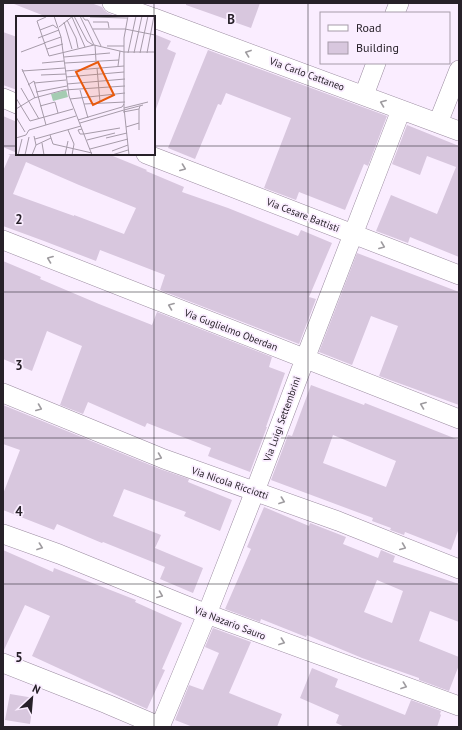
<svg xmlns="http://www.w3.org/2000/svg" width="462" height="730" viewBox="0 0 462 730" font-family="'PT Sans',sans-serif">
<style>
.building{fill:#d8c7de;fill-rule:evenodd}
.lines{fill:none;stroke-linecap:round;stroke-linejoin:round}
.minor-casing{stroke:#9b8ca0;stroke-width:20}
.minor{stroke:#fff;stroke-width:19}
.oneway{stroke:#9e9b9f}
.grid{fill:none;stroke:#272129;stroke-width:1;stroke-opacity:0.55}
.labels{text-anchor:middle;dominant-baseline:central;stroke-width:3.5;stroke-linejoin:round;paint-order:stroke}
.street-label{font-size:10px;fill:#272129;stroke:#faedff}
.inset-road{fill:none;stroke:#a69ba9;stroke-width:1}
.view{fill:#e8590c;fill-opacity:0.15;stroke:#e8590c;stroke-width:2}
.inset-edge{fill:none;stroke:#272129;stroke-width:2}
.grid-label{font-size:13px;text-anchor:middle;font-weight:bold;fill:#272129;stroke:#faedff;stroke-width:3.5;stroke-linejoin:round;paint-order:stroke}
</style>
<rect width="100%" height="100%" fill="#faedff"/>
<path class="building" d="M 14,3 L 91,3 L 102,7 L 104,10 L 108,13 L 118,17 L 47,17 L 14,4 Z
M 186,3 L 260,3 L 251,28 L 186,5 Z
M 3,32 L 17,37 L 17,90 L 3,85 Z
M 154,34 L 171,41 L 167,49 L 176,53 L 156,109 L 154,108 Z
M 208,50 L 387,116 L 368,166 L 364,164 L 345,210 L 299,192 L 296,200 L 264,188 L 291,118 L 226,93 L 221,105 L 218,104 L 195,159 L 168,148 Z
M 3,116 L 17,122 L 17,153 L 3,147 Z
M 407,125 L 459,146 L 459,257 L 410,237 L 408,243 L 376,231 L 391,195 L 437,214 L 456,167 L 427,156 L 420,175 L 392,164 Z
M 8,154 L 108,154 L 147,170 L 146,171 L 184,187 L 182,192 L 228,208 L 298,236 L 301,230 L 332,243 L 309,297 L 316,299 L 299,344 L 160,290 L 165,275 L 100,250 L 96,261 L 44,241 L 3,226 L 3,171 L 10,155 ZM 26,162 L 79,185 L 136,208 L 124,234 L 74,215 L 74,216 L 13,194 Z
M 357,253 L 459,292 L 459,405 L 379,376 L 398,326 L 371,316 L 352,365 L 319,352 Z
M 3,261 L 41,277 L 40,279 L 99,304 L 152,325 L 157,312 L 272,357 L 269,367 L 285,373 L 266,427 L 267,427 L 250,472 L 208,456 L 211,448 L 147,423 L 145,427 L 88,402 L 83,414 L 60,405 L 82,346 L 47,331 L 32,371 L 3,359 Z
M 311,385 L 364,405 L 365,403 L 459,440 L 459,528 L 451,550 L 405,532 L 404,535 L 390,530 L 391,528 L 372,521 L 373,518 L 271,480 L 288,435 L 292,436 ZM 333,435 L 396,461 L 386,487 L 323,463 Z
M 3,405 L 160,469 L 189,479 L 188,482 L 232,500 L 220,531 L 184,516 L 186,512 L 124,489 L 113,516 L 161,535 L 155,548 L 203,568 L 193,593 L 160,579 L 165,567 L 103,542 L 102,543 L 57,524 L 54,530 L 3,510 L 3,494 L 20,450 L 3,444 Z
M 264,507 L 309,526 L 310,523 L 346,537 L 343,544 L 378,558 L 381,550 L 395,556 L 393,562 L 459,584 L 459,622 L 430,611 L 419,641 L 459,657 L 459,665 L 449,691 L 419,680 L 419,678 L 362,658 L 307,635 L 306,637 L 261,619 L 260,622 L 225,609 L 251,549 L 247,547 ZM 377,580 L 403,591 L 392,623 L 364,612 Z
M 3,550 L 53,572 L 54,568 L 136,600 L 135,602 L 182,623 L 162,669 L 165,670 L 147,709 L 32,656 L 50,616 L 25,605 L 3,652 Z
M 213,628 L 251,642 L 229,693 L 282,714 L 277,727 L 193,727 L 175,720 L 189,685 L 203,690 L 219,653 L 205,647 Z
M 312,668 L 338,679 L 335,687 L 405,715 L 411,700 L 441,711 L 440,714 L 441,715 L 437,727 L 345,727 L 336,723 L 339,715 L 300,698 Z
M 10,694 L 34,698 L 30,724 L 5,720 Z"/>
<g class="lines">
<g class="minor-casing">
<path id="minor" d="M 112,3 L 151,17
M 395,13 L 399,3
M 154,18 L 459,131
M 364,95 L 376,63
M 3,98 L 17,104
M 438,123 L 459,70
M 146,154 L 459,275
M 3,240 L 459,419
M 3,393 L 164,459 L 338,521 L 459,569
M 3,534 L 59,554 L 207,614 L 459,706
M 3,663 L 107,704 L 161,727
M 160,727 L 207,614 L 255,491 L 305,359 L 401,110"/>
</g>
<use href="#minor" class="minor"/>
</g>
<defs><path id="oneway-chevron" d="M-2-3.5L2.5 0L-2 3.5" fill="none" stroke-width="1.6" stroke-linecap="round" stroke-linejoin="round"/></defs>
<g class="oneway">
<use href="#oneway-chevron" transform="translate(248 53) rotate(-160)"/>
<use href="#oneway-chevron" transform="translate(383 103) rotate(-159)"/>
<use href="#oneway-chevron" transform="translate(183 168) rotate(21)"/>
<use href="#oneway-chevron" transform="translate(382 246) rotate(21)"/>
<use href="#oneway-chevron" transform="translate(50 259) rotate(-159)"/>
<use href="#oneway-chevron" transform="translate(171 306) rotate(-159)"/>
<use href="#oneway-chevron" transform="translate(423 405) rotate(-159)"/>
<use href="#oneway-chevron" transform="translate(39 408) rotate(22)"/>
<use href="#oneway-chevron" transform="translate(159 457) rotate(22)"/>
<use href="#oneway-chevron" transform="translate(282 501) rotate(20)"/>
<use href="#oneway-chevron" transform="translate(40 547) rotate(20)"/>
<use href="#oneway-chevron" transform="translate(403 547) rotate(22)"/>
<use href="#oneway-chevron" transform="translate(160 595) rotate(22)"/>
<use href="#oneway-chevron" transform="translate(282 642) rotate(20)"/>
<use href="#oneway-chevron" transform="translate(404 686) rotate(20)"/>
</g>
<path class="grid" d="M 154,3 L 154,17M 308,3 L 308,727M 154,17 L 154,154M 3,146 L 17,146M 154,146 L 459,146M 154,154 L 154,727M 3,292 L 459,292M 3,438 L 459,438M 3,584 L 459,584"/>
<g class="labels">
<g class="street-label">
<text transform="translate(307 74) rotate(20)">Via Carlo Cattaneo</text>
<text transform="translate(303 215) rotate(21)">Via Cesare Battisti</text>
<text transform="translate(231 330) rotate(21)">Via Guglielmo Oberdan</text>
<text transform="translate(282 419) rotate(-70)">Via Luigi Settembrini</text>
<text transform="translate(230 483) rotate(19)">Via Nicola Ricciotti</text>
<text transform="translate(230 623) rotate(21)">Via Nazario Sauro</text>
</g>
</g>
<g transform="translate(16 16)">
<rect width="139" height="139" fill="#faedff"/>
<path d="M 50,74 L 52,81 L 37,85 L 35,78 Z" fill="#a5ccb2"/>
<path class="inset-road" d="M 38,0 L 45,21 L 53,80 L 76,139M 58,0 L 71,25 L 77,29M 64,0 L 78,29M 66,0 L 69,4 L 72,4 L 85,30M 112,0 L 108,22 L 108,92 L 113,139M 30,1 L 21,5 L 33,40 L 78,29 L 108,36M 56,1 L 69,31M 74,1 L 111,2M 51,4 L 60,22 L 62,32M 48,6 L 56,33M 77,6 L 92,6 L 93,12M 43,11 L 57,0M 77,13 L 109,13 L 139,19M 24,14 L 37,9 L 41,12M 22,22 L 43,14M 28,27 L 45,21M 79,29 L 80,45M 91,30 L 108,30M 31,33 L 47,28M 5,36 L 29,27M 108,36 L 139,36M 112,37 L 120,0M 118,37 L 126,0M 124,37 L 132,0M 131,37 L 138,0M 48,41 L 94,37M 26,47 L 48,45M 49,47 L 103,44M 102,50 L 104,35M 81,52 L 84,86M 6,53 L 19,82M 6,55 L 49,52M 49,55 L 108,50M 25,59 L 50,58M 50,61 L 108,56M 18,67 L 50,64M 51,68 L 109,63M 12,69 L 18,65 L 30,109M 5,72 L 23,103M 64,74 L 72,102M 20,76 L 51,70M 0,82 L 14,105 L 57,93M 54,83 L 109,77M 68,88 L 109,86M 24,90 L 39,86 L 42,97M 108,92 L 132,86M 0,93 L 18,82 L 48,74 L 109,70M 123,93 L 123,114M 108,94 L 127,89M 107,96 L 123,93 L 124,90M 0,101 L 9,116M 62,104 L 106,91 L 108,88M 64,107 L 108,94M 110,111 L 123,107M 66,113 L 62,114 L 64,118 L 68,118M 52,114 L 58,128 L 56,139M 68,118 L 104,112M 34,119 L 37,128 L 76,137M 0,122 L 10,119 L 13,114 L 60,100M 90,122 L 111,117M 19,123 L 65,110M 71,124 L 99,117M 26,127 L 28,139M 20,129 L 35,122M 74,133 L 112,123M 96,135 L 112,129M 2,139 L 6,123M 9,139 L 13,121M 16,139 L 20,129 L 18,120M 49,139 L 52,125M 96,139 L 112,134"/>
<path class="view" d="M 82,46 L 98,79 L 77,89 L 60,56 Z"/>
<rect width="139" height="139" class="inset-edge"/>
</g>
<g class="grid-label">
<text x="231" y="24">B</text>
<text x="19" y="224">2</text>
<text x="19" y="370">3</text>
<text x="19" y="516">4</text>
<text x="19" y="662">5</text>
</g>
<rect width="462" height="730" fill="none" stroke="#272129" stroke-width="8"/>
<rect x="320" y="12" width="130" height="52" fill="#faedff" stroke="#a69ba9"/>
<rect x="328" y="25" width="20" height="6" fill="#ffffff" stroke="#a69ba9"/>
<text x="356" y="32" font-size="12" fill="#272129">Road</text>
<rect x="328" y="42" width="20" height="12" fill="#d8c7de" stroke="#a69ba9"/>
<text x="356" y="52" font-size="12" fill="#272129">Building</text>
<g transform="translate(32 698) rotate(26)" stroke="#faedff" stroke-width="3" paint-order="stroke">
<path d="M0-3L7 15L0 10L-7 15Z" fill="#272129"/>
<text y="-6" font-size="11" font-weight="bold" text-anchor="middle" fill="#272129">N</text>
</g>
</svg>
